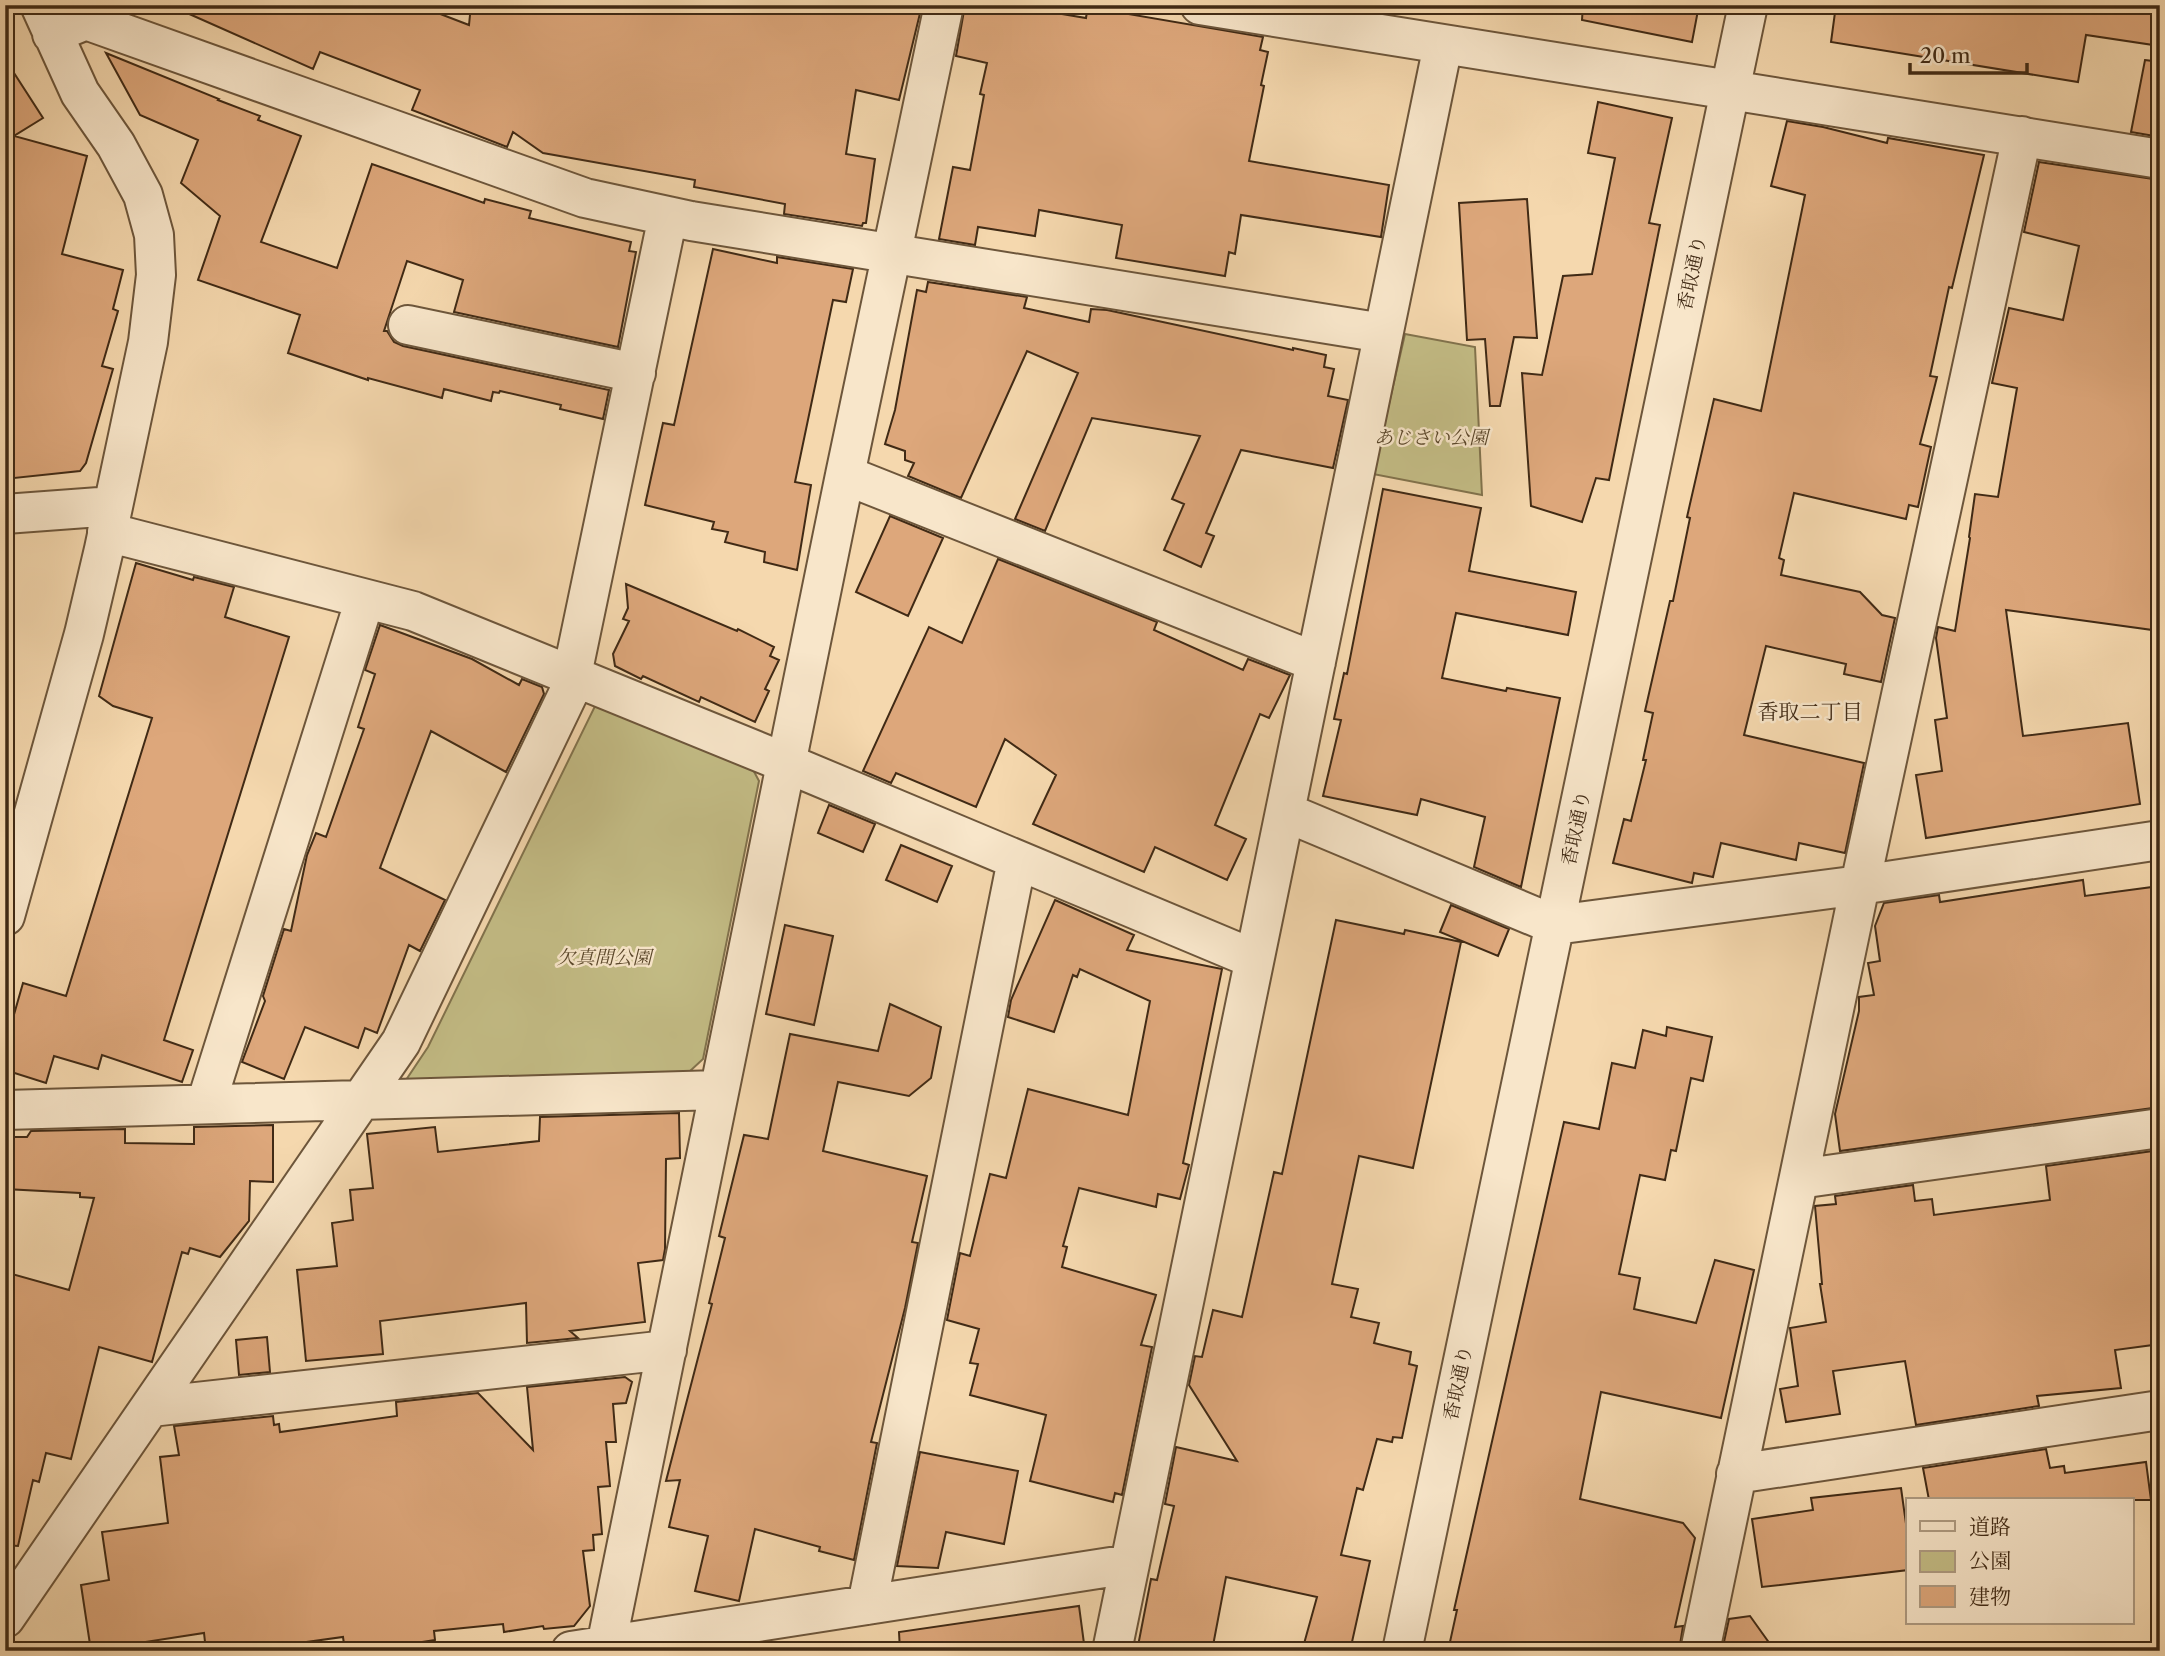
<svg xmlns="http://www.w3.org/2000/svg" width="2165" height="1656" viewBox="0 0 2165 1656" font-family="'Libre Caslon Text','Noto Serif JP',serif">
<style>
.green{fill:#c3bc85;stroke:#82734d;stroke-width:2}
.building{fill:#dda77b;stroke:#402a15;stroke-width:2}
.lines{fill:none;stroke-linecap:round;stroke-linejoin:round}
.minor-casing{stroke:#6d563b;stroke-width:42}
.minor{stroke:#f8e6ca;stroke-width:38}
.labels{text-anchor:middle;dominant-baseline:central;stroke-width:5;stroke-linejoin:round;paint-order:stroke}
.street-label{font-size:19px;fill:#402a15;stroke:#f8e6ca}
.park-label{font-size:19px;font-style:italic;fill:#5a472b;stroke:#f8e6ca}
.neighbourhood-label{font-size:21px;fill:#402a15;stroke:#f8e6ca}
</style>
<rect width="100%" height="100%" fill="#f5d8ae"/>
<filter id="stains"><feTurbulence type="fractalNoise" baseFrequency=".00286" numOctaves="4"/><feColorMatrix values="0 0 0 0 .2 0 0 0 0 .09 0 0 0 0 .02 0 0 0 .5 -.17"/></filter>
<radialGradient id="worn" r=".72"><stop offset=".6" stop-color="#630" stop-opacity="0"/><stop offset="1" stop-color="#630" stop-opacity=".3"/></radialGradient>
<path class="green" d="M 1405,334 L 1475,347 L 1482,495 L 1373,474 Z
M 598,700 L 750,764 L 759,781 L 703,1059 L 689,1072 L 404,1083 L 428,1047 Z"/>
<path class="building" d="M 169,5 L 417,5 L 469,25 L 471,5 L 922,5 L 899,100 L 856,90 L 846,154 L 875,159 L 866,223 L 863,223 L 862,226 L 784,214 L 785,204 L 694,187 L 695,180 L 543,153 L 513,132 L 507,147 L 412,110 L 420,90 L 320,52 L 313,69 Z
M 965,5 L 1009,5 L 1086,18 L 1088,5 L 1099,5 L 1128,10 L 1128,14 L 1263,37 L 1260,50 L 1268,52 L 1261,85 L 1264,86 L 1249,161 L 1389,185 L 1381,237 L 1241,215 L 1235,254 L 1229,252 L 1225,276 L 1116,258 L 1122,225 L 1039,210 L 1035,236 L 978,227 L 975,245 L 939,239 L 953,167 L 970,170 L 984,95 L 980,94 L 987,63 L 956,56 Z
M 1583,5 L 1699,5 L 1692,42 L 1582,20 Z
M 1836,5 L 2160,5 L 2160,46 L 2086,35 L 2078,82 L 1831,42 Z
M 106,53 L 219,99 L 218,100 L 260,116 L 258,120 L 301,136 L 261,242 L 337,268 L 372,164 L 484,203 L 485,199 L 531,211 L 529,218 L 631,242 L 629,251 L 636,252 L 618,347 L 454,312 L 463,280 L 407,261 L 384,331 L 387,331 L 394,342 L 403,346 L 609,390 L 603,419 L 560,409 L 561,405 L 500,391 L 499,393 L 493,392 L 491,401 L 444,389 L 442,398 L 368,378 L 368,380 L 288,353 L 300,315 L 198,280 L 220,216 L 181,183 L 198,140 L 140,115 Z
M 5,59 L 43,118 L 14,136 L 87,156 L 62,254 L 123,270 L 113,309 L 118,311 L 102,366 L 113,369 L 86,463 L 80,471 L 5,479 Z
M 2145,60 L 2160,62 L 2160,137 L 2131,132 Z
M 1598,102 L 1672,118 L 1649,223 L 1660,225 L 1609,480 L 1596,478 L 1582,522 L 1531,506 L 1522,373 L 1542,375 L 1563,276 L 1592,274 L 1615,158 L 1588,153 Z
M 1787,121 L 1823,127 L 1887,143 L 1888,138 L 1984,155 L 1952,288 L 1949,287 L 1930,376 L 1937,377 L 1920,444 L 1931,447 L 1918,507 L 1909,505 L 1906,519 L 1794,493 L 1779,558 L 1784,560 L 1781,575 L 1860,592 L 1882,615 L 1895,618 L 1881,682 L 1844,674 L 1846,664 L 1766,646 L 1744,735 L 1864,763 L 1845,853 L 1799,843 L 1796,860 L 1721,843 L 1713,877 L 1694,873 L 1692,883 L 1613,863 L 1624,819 L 1631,821 L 1646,760 L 1643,760 L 1653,713 L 1645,711 L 1670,601 L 1673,601 L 1690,518 L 1687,517 L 1714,399 L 1761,411 L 1805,195 L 1771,186 Z
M 2039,162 L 2160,180 L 2160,631 L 2006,610 L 2023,736 L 2128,723 L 2140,804 L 1926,838 L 1916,775 L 1942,771 L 1935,720 L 1947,718 L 1936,638 L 1938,627 L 1955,631 L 1970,538 L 1969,537 L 1975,494 L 1998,497 L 2017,388 L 1992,383 L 2009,308 L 2063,320 L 2079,246 L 2024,232 Z
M 1527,199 L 1537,338 L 1514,337 L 1500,406 L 1490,406 L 1485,339 L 1467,340 L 1459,203 Z
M 713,249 L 777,263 L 777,257 L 853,269 L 846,302 L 833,300 L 795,482 L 811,485 L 797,570 L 764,562 L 765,552 L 725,542 L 728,532 L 712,529 L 714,522 L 645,505 L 663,423 L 674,425 Z
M 928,282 L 1027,297 L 1024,308 L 1089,322 L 1091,309 L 1107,310 L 1293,350 L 1293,348 L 1326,355 L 1324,367 L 1334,369 L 1328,396 L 1348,400 L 1333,468 L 1241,450 L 1206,533 L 1214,536 L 1201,567 L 1164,550 L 1184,504 L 1172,499 L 1200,436 L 1092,418 L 1045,531 L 1015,519 L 1078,373 L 1027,351 L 961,498 L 908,476 L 914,463 L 905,460 L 905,451 L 885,444 L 895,410 L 917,290 L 926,292 Z
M 1383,489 L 1481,508 L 1469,571 L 1576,592 L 1568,635 L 1456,613 L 1442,678 L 1506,691 L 1507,688 L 1560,698 L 1521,887 L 1474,867 L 1485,817 L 1421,799 L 1417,815 L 1323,796 L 1341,720 L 1334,719 L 1344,673 L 1347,674 Z
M 890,516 L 943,538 L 908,616 L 856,592 Z
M 998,559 L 1157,622 L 1154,630 L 1243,670 L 1248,659 L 1290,675 L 1269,718 L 1260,714 L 1215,825 L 1246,839 L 1227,880 L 1155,847 L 1144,872 L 1033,824 L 1056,775 L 1005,739 L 976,807 L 896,773 L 891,783 L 863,771 L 929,627 L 962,643 Z
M 136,563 L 193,580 L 194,577 L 234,587 L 225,617 L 289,637 L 164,1040 L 193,1050 L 182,1082 L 102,1055 L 98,1069 L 54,1056 L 46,1083 L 5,1070 L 5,1046 L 23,983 L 66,996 L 152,718 L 113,706 L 99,696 Z
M 626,584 L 737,631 L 738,629 L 774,647 L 770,656 L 779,660 L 765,689 L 769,691 L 755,722 L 701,697 L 699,702 L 643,676 L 641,679 L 615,666 L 613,654 L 629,621 L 623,619 L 628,608 Z
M 380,625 L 472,659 L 519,685 L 522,679 L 542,687 L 544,694 L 506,772 L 431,731 L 380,868 L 445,900 L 420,951 L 409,945 L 377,1033 L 365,1028 L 358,1048 L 305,1027 L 284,1079 L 242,1062 L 265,1001 L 263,996 L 284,929 L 291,931 L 307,855 L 316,833 L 326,837 L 364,729 L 358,727 L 375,674 L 365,670 Z
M 829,805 L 875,824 L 863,852 L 818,833 Z
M 901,845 L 952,866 L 937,902 L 886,880 Z
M 2083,880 L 2085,896 L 2160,886 L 2160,1107 L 1840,1151 L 1835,1114 L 1859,1011 L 1859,997 L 1874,995 L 1868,963 L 1880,961 L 1875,926 L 1884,903 L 1939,895 L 1940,902 Z
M 1055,900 L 1134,935 L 1127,950 L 1222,969 L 1183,1163 L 1189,1165 L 1180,1199 L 1158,1194 L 1156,1207 L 1079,1188 L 1063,1246 L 1067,1247 L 1062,1267 L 1156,1295 L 1141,1345 L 1152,1347 L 1122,1495 L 1115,1493 L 1113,1502 L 1030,1481 L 1046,1415 L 970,1395 L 978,1364 L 970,1363 L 979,1329 L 947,1320 L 960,1253 L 970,1256 L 990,1174 L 1006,1178 L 1028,1089 L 1128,1115 L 1150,1001 L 1080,969 L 1077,977 L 1073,975 L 1054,1032 L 1008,1017 L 1011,1000 Z
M 1451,905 L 1509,929 L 1498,956 L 1440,932 Z
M 1336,920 L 1404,934 L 1405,930 L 1461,942 L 1413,1168 L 1359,1156 L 1332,1284 L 1358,1289 L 1351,1317 L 1379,1323 L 1374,1343 L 1411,1352 L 1409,1364 L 1417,1366 L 1402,1438 L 1393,1437 L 1392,1442 L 1377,1439 L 1363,1490 L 1357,1488 L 1341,1555 L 1370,1561 L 1350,1651 L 1302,1651 L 1317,1597 L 1226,1577 L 1212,1651 L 1137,1651 L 1151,1579 L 1157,1580 L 1174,1506 L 1165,1504 L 1176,1447 L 1237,1461 L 1189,1385 L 1195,1356 L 1202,1357 L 1213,1310 L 1242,1317 L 1274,1172 L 1282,1174 Z
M 785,925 L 833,936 L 814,1025 L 766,1014 Z
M 890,1004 L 941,1027 L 931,1078 L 909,1096 L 838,1082 L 823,1151 L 927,1176 L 912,1242 L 918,1243 L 905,1308 L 871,1442 L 877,1443 L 854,1560 L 819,1551 L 820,1547 L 755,1529 L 739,1601 L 695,1591 L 708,1536 L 669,1527 L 680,1480 L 666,1481 L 712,1304 L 709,1303 L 725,1238 L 719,1236 L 744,1135 L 768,1139 L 790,1034 L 878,1051 Z
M 1667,1027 L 1712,1037 L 1703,1081 L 1691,1078 L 1676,1151 L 1671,1150 L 1665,1180 L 1640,1175 L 1619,1274 L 1640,1278 L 1634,1309 L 1696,1323 L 1715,1260 L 1754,1270 L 1721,1418 L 1601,1392 L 1580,1499 L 1683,1523 L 1695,1538 L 1675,1627 L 1683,1626 L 1679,1651 L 1448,1651 L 1457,1610 L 1454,1610 L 1564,1122 L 1599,1129 L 1612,1063 L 1635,1068 L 1643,1030 L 1666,1036 Z
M 679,1113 L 680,1158 L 666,1159 L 665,1249 L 663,1260 L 638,1263 L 645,1322 L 570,1331 L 578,1338 L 527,1343 L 526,1303 L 380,1321 L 383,1354 L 306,1361 L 297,1270 L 337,1266 L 332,1223 L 353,1220 L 350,1190 L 373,1188 L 367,1134 L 435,1127 L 438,1152 L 539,1141 L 540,1117 Z
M 273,1125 L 273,1182 L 250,1181 L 249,1221 L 220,1257 L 190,1248 L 188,1254 L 182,1252 L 152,1362 L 99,1347 L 71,1459 L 46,1453 L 39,1482 L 33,1480 L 18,1546 L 5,1545 L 5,1272 L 69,1290 L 94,1198 L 80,1197 L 80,1193 L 5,1189 L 5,1137 L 27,1137 L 31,1131 L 125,1129 L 125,1143 L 194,1144 L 194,1127 Z
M 2160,1150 L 2160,1260 L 2154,1261 L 2160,1304 L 2160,1344 L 2115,1350 L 2121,1388 L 2037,1396 L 2039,1406 L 1916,1425 L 1905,1361 L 1833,1371 L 1840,1414 L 1786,1422 L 1780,1389 L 1798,1386 L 1790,1328 L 1826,1322 L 1820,1284 L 1822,1284 L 1815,1206 L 1836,1204 L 1835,1196 L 1913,1185 L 1915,1201 L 1932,1199 L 1934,1215 L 2050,1200 L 2046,1166 Z
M 267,1337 L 270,1372 L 239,1375 L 236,1340 Z
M 625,1377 L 632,1382 L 626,1403 L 613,1404 L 616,1442 L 606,1442 L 610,1486 L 598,1487 L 602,1534 L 593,1535 L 594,1550 L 583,1551 L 590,1606 L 574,1626 L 544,1629 L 543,1626 L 504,1632 L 503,1624 L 434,1631 L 435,1640 L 364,1651 L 345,1651 L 343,1637 L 241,1651 L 206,1651 L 204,1633 L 132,1644 L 133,1651 L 91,1651 L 81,1585 L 109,1580 L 102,1532 L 168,1523 L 160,1457 L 179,1455 L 174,1426 L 273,1416 L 274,1425 L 279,1424 L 280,1432 L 397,1416 L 396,1402 L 478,1393 L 533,1450 L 527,1387 Z
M 2046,1449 L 2050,1468 L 2064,1466 L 2065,1473 L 2146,1462 L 2151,1500 L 1929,1500 L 1923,1468 Z
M 920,1452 L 1018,1471 L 1004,1544 L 946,1532 L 938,1568 L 897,1566 Z
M 1901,1488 L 1908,1538 L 1908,1570 L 1762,1587 L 1752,1519 L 1813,1510 L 1811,1498 Z
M 1079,1606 L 1085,1651 L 900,1651 L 899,1632 Z
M 1750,1616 L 1775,1651 L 1722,1651 L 1729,1619 Z"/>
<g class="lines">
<g class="minor-casing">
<path id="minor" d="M 1200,5 L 2160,159
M 52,34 L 86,20 L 585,198 L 691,221 L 1383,333
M 408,325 L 636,373
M 845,475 L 1316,662
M 5,514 L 113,506
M 107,532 L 413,611 L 786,763 L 1254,959
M 1285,812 L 1555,925 L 1860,885 L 2160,840
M 5,916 L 84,634 L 104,549 L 148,342 L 156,275 L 154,235 L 143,195 L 116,145 L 80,93 L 40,5
M 206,1104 L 365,599
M 5,1110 L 719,1090
M 1799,1179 L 2160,1128
M 151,1407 L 667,1350
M 1736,1474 L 2160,1410
M 867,1605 L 1017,860
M 5,1618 L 401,1042 L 568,694 L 668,216
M 571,1651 L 1130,1564
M 605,1651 L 845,475 L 944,5
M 1112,1651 L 1443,45
M 1402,1651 L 1748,5
M 1700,1651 L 1860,885 L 2022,136"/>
</g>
<use href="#minor" class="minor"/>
</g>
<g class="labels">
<g class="street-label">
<text transform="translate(1692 273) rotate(-78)">香取通り</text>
<text transform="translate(1576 828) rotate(-78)">香取通り</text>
<text transform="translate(1458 1383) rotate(-78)">香取通り</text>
</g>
<g class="park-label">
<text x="1431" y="437">あじさい公園</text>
<text x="604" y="957">欠真間公園</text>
</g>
<g class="neighbourhood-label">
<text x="1810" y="711">香取二丁目</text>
</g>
</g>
<rect width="2165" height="1656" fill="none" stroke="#f5d8ae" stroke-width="28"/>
<rect x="7" y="7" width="2151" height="1642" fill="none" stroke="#402a15" stroke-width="3.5"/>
<rect x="14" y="14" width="2137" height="1628" fill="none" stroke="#402a15" stroke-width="2"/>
<rect x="1906" y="1498" width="228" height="126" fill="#f8e6ca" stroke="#ae9b82" stroke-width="2"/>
<rect x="1920" y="1521" width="35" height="10" fill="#f8e6ca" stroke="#ae9b82" stroke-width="2"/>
<text x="1969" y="1534" font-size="21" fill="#402a15">道路</text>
<rect x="1920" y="1551" width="35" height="21" fill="#c3bc85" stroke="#ae9b82" stroke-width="2"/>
<text x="1969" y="1568" font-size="21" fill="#402a15">公園</text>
<rect x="1920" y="1586" width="35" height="21" fill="#dda77b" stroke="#ae9b82" stroke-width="2"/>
<text x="1969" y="1604" font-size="21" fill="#402a15">建物</text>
<path d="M1910 63v10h117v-10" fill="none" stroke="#402a15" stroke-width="3.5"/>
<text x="1920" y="63" font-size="21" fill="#402a15" stroke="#f8e6ca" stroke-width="5" paint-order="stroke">20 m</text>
<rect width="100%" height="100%" filter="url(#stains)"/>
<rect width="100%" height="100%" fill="url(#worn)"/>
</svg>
